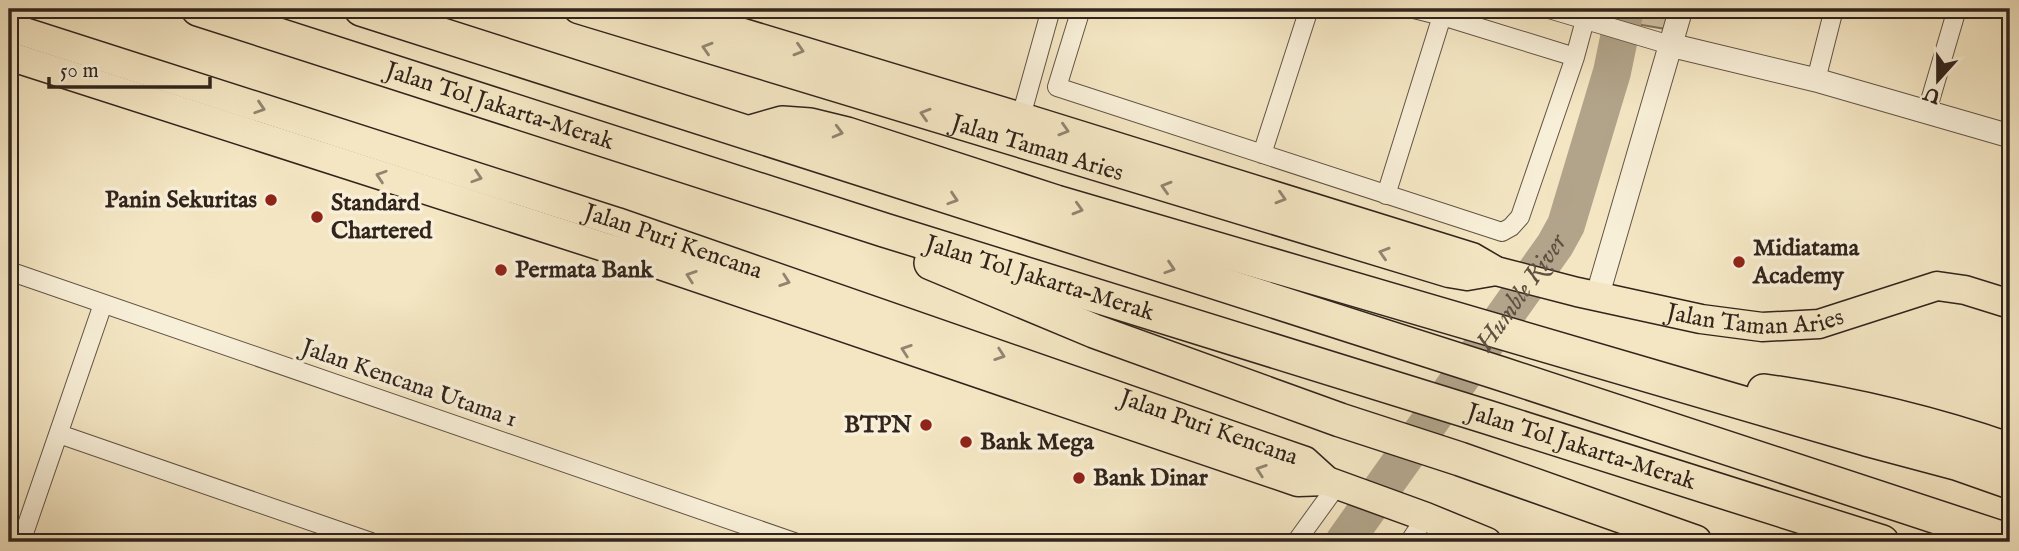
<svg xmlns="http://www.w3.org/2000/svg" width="2019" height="551" viewBox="0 0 2019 551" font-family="'IM FELL English',serif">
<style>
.green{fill:#d3c5a7;stroke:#827462;stroke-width:2}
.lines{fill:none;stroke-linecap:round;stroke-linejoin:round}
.river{stroke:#b2a48a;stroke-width:38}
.minor-casing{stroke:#625446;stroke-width:20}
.tertiary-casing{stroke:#625446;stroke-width:25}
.primary-casing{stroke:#31241c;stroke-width:31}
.motorway-casing{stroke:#31241c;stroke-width:36}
.minor{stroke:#f8efd8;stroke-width:18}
.tertiary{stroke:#f8efd8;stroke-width:23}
.primary{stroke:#f4e6c3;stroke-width:28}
.motorway{stroke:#f4e6c3;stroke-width:33}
.oneway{stroke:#928570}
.poi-dot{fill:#8f2418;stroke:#f8efd8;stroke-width:2.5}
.labels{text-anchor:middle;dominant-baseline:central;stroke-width:7;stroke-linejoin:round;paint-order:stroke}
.street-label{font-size:24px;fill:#31241c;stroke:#f8efd8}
.poi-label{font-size:24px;font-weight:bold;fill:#31241c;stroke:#f8efd8;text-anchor:start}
.water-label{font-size:26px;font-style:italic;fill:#5e5142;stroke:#f8efd8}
</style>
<rect width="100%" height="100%" fill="#f4e6c3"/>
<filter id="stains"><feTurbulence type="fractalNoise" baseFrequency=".00286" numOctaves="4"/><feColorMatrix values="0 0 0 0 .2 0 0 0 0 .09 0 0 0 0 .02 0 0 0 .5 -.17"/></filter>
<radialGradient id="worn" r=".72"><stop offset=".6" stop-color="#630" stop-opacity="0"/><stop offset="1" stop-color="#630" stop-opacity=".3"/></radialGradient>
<path class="green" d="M 1633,9 L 1672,9 L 1666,29 L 1630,23 Z"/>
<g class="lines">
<path class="river" id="s1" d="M 1344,542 L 1555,245 L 1566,225 L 1612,72 L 1625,9"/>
<g class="minor-casing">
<path id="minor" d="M 1081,9 L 1057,87 L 1502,232 L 1511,227 L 1520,217 L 1575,57 L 1588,9
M 1549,9 L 1670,45
M 1442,16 L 1575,57
M 1816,80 L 1834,9
M 1927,111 L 1957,9
M 1018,127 L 1051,9
M 1262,154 L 1309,9
M 1386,195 L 1442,16 L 1414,9
M 9,271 L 794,542
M 59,434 L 371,542
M 21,542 L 103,304
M 1296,542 L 1338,484
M 1409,542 L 1426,517"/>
</g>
<g class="tertiary-casing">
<path id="tertiary" d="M 1670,45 L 1816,80 L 2010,136
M 1597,297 L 1681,9"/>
</g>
<g class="primary-casing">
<g id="primary">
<path id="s2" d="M 578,9 L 1449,273 L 1467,276 L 1496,271"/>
<path id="s3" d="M 664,9 L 1021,117 L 1472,257 L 1496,271 L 1577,292 L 1701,319 L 1762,327 L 1819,324 L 1937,286 L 1965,290 L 2010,304"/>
<path id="s4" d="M 9,27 L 617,222 L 1305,461 L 1327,481 L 1426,517 L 1487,542"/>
<path d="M 9,56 L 651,262 L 1298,482 L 1327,481"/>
</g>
</g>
<g class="motorway-casing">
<g id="motorway">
<path id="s5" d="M 198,9 L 884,230 L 1487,417 L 1882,542"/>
<path d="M 361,9 L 1502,374 L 2010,541"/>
<path d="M 754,131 L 782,123 L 810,125 L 847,134 L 1056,202 L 1866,439 L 1956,463 L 2010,482"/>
<path d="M 931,263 L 1094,331 L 1340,420 L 1460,459 L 1695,542"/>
<path d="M 1764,391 C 1849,403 1929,422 2010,450"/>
</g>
</g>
<use href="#minor" class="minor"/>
<use href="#tertiary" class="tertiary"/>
<use href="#primary" class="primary"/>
<use href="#motorway" class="motorway"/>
</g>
<defs><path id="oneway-chevron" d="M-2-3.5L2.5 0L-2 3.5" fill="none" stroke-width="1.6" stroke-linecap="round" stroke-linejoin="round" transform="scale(1.75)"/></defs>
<g class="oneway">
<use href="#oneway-chevron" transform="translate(707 48) rotate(-163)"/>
<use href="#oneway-chevron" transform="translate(799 50) rotate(17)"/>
<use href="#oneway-chevron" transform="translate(260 108) rotate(18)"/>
<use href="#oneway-chevron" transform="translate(925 114) rotate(-163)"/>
<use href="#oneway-chevron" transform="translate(1064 130) rotate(17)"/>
<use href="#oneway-chevron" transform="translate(838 132) rotate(15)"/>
<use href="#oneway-chevron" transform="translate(381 176) rotate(-162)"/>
<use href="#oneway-chevron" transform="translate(477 177) rotate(18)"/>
<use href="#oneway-chevron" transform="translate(1166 187) rotate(-163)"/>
<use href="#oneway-chevron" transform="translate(1281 198) rotate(17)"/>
<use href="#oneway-chevron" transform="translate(953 199) rotate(18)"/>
<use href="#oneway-chevron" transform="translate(1078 209) rotate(16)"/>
<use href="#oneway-chevron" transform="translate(1384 253) rotate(-163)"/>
<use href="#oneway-chevron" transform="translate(1170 268) rotate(18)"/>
<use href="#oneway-chevron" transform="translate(691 276) rotate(-161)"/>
<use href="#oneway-chevron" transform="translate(785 281) rotate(19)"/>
<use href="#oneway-chevron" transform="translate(906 350) rotate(-161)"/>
<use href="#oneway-chevron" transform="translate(1000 355) rotate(19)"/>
<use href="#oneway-chevron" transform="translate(1261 470) rotate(-161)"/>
</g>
<g class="poi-dot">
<circle cx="271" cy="200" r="7"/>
<circle cx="317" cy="217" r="7"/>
<circle cx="1739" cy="262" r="7"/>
<circle cx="501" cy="270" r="7"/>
<circle cx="926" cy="425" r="7"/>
<circle cx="966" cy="442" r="7"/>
<circle cx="1079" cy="478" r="7"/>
</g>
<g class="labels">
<g class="street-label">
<text stroke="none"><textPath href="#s5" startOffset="317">Jalan Tol Jakarta–Merak</textPath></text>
<text stroke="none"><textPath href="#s2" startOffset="480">Jalan Taman Aries</textPath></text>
<text stroke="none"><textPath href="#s4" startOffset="698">Jalan Puri Kencana</textPath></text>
<text stroke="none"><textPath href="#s5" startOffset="884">Jalan Tol Jakarta–Merak</textPath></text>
<text stroke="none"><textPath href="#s3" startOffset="1138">Jalan Taman Aries</textPath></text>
<text transform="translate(409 384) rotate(19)">Jalan Kencana Utama 1</text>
<text stroke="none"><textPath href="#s4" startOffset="1265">Jalan Puri Kencana</textPath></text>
<text stroke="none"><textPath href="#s5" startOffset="1451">Jalan Tol Jakarta–Merak</textPath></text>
</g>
<g class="poi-label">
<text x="257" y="200" text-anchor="end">Panin Sekuritas</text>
<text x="331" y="203">Standard<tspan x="331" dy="28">Chartered</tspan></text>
<text x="1753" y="248">Midiatama<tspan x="1753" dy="28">Academy</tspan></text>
<text x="515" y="270">Permata Bank</text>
<text x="912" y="425" text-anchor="end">BTPN</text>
<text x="980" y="442">Bank Mega</text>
<text x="1093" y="478">Bank Dinar</text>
</g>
<g class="water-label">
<text stroke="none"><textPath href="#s1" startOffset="306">Humble River</textPath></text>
</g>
</g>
<rect width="2019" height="551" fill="none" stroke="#f4e6c3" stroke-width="35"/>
<rect x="10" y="10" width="1998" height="530" fill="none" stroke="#31241c" stroke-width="3.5"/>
<rect x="18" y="18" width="1984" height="516" fill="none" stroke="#31241c" stroke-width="2"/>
<g transform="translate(1938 80) rotate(201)" stroke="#f8efd8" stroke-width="5" paint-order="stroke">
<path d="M0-5L12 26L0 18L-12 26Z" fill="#31241c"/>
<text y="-10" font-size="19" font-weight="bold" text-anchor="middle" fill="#31241c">U</text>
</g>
<path d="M49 77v10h161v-10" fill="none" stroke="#31241c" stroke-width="3.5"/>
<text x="60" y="77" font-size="21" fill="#31241c" stroke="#f8efd8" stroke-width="5" paint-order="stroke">50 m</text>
<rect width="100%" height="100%" filter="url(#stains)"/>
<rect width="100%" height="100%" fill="url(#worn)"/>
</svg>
